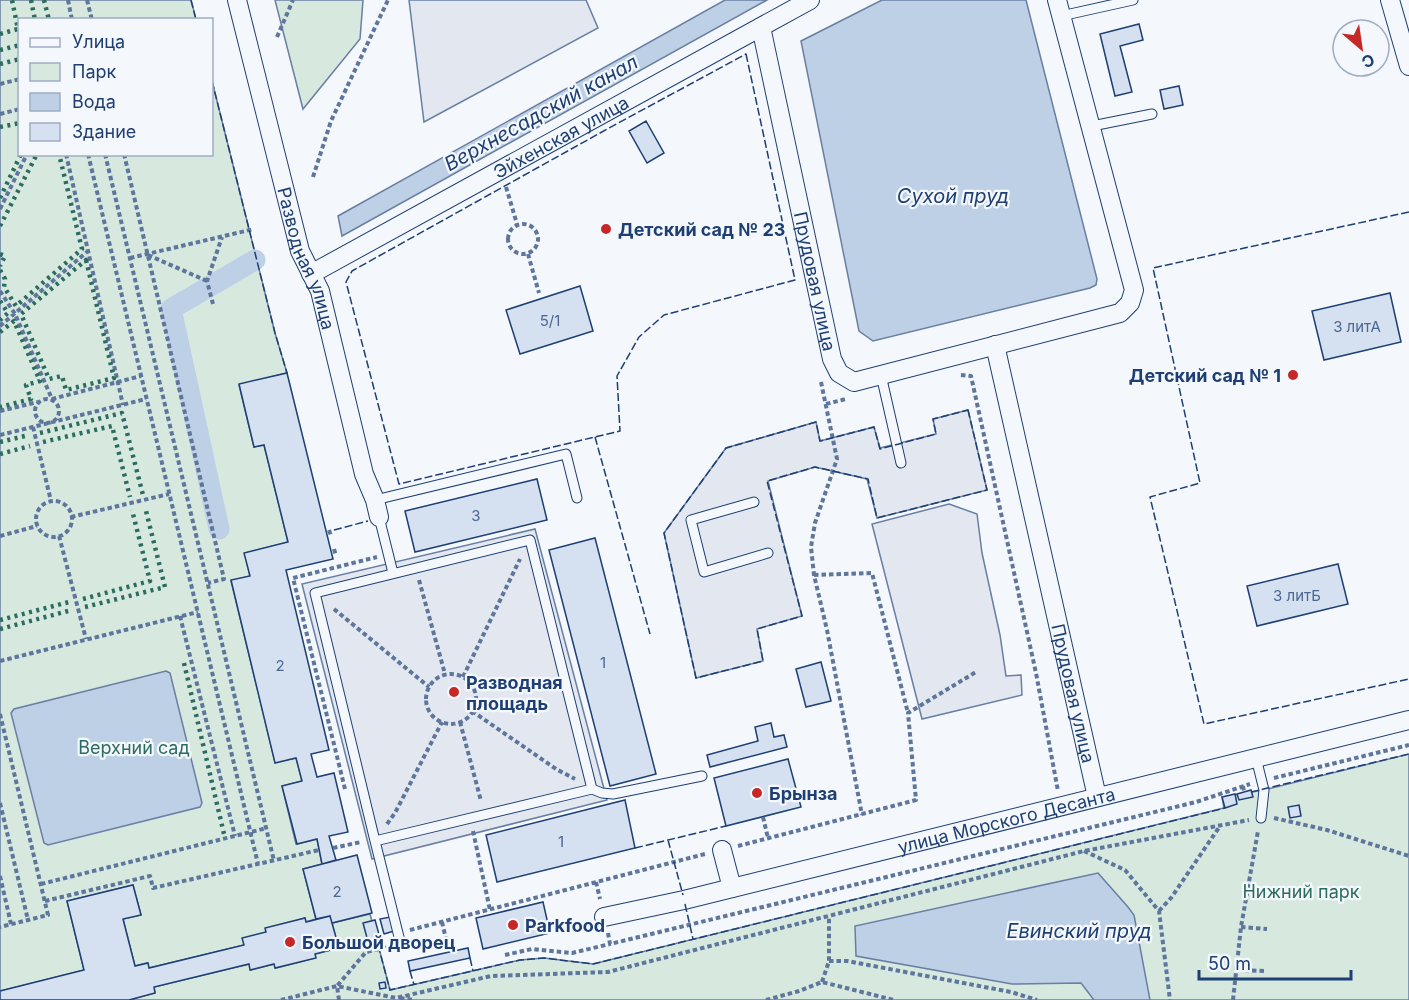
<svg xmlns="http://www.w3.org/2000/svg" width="1409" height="1000" viewBox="0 0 1409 1000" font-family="Inter,sans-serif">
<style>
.green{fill:#d7e8df;stroke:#687fa3;stroke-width:1.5}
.parking{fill:#e3e8f0;stroke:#687fa3;stroke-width:1.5}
.water{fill:#bed0e5;stroke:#687fa3;stroke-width:1.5}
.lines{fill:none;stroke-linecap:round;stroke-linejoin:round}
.canal{stroke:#bed0e5;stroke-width:21}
.building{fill:#d5e0f0;stroke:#1d3f73;stroke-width:1.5}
.service-casing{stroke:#1d3f73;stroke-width:11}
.minor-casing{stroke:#1d3f73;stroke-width:20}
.path{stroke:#5e769c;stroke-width:4;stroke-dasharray:4.5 3;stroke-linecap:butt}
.service{stroke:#f4f7fb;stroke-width:9}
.minor{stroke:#f4f7fb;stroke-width:18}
.hedge{stroke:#2c6c60;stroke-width:4.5;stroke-dasharray:3 4.5;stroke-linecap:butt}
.fence{stroke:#1d3f73;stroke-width:1.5;stroke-dasharray:8 3;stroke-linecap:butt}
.poi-dot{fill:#c62828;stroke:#f4f7fb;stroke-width:2}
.labels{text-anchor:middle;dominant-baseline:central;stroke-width:4.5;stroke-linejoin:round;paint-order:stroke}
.number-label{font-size:15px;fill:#4b6792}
.street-label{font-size:18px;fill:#1d3f73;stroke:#f4f7fb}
.poi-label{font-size:18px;font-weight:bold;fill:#1d3f73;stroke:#f4f7fb;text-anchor:start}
.park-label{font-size:18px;fill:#2c6c60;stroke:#f4f7fb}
.water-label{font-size:20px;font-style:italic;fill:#1d3f73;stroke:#f4f7fb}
</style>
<rect width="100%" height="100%" fill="#f4f7fb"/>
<path class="green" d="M 0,0 L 191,0 L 196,19 L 20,20 L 20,154 L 212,154 L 212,81 L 275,333 L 287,373 L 239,385 L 254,447 L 264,445 L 288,542 L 245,553 L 250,576 L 231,581 L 275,762 L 296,758 L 302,781 L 282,786 L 296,844 L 317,839 L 322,864 L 303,869 L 316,919 L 306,922 L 305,918 L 266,932 L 244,945 L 149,968 L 147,963 L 135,966 L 123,919 L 141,915 L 133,885 L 67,901 L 84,970 L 0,991 Z
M 275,0 L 363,0 L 360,39 L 303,109 Z
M 1409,754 L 1409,1000 L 129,1000 L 155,993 L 154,987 L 249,964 L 251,970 L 274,964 L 276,968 L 315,958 L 315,954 L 338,948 L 332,923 L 370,914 L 390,990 L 520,960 L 544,958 L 593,964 L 1224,808 L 1222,797 L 1264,790 Z"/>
<path class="parking" d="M 409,0 L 586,0 L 598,28 L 424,122 Z
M 968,410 L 987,490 L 877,518 L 867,479 L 815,467 L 768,481 L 802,616 L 757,629 L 763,661 L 696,678 L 664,533 L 726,448 L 816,422 L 820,441 L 874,427 L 880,448 L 936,434 L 933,419 Z
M 949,504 L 977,514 L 982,553 L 1000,635 L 1006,676 L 1021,675 L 1022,695 L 922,719 L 872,524 Z
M 535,529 L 607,800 L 372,859 L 302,584 Z"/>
<path class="water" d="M 725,0 L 767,0 L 342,236 L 338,216 Z
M 882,0 L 1026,0 L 1097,279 L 1096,285 L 1090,288 L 873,341 L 859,331 L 801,41 Z
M 166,671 L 170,673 L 202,803 L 200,807 L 48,845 L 44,843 L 11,713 L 14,709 Z
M 1098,873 L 1128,907 L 1134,915 L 1150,1000 L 1094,1000 L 1081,983 L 1012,984 L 856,956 L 855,926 Z"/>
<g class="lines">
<path class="canal" d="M 219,529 L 171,309 L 255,260"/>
</g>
<path class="building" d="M 1139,24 L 1143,40 L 1120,46 L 1132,92 L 1115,96 L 1100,34 Z
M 1179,86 L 1183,105 L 1164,109 L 1160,90 Z
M 646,121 L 664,153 L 647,163 L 629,131 Z
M 580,286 L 593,331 L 520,354 L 506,310 Z
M 1390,293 L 1401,342 L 1324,360 L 1312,311 Z
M 287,373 L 333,559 L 286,570 L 329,750 L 311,754 L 317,777 L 334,773 L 348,832 L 329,836 L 336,860 L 322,864 L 317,839 L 297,844 L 282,786 L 302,781 L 296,758 L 275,763 L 231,580 L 250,576 L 244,553 L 288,542 L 264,445 L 254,447 L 239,384 Z
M 537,479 L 547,520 L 415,552 L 405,511 Z
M 595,538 L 656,774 L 610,786 L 549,550 Z
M 1338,564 L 1348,604 L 1257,626 L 1247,586 Z
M 821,662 L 831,701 L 806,707 L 796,669 Z
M 771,723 L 774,737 L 784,735 L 787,747 L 710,767 L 707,755 L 758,741 L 755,727 Z
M 788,759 L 801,807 L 726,826 L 714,778 Z
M 1251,790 L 1253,797 L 1239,800 L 1237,794 Z
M 1235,794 L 1237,804 L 1225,808 L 1222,797 Z
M 625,800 L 635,848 L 497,882 L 486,835 Z
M 1299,805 L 1301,816 L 1290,818 L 1288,807 Z
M 357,855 L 372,913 L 332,923 L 330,916 L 316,919 L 303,869 Z
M 133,885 L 141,915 L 123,919 L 135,966 L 148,963 L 149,968 L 244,945 L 242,938 L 266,932 L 265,928 L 305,918 L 306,922 L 330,916 L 339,948 L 315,954 L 316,958 L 275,968 L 274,964 L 250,970 L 249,964 L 154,987 L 155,993 L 129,1000 L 0,1000 L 0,991 L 84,970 L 67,901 Z
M 543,902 L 550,933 L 483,949 L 476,918 Z
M 390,917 L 394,931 L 384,934 L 380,919 Z
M 375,920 L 382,945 L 370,949 L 363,923 Z
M 468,948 L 470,958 L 410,971 L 408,961 Z
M 385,982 L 386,988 L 380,989 L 379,983 Z"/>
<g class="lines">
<g class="service-casing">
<path id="service" d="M 1061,16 L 1133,0
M 1092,126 L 1152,114
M 881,375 L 901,463
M 375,500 L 566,454 L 577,498
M 754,502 L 691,520 L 704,572 L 768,553
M 379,517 L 393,573
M 1256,758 L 1264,790 L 1261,818
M 592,789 L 530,540 L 315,593 L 375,841 L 592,789 L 602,793 L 613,794 L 702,776
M 375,841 L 400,941"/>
</g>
<g class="minor-casing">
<g id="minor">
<path id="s1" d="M 237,0 L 300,251 L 320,291 L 364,474 L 375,500 L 379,517"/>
<path d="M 1390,0 L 1409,66"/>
<path id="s2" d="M 761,27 L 832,359 L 839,373 L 854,382 L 1120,313 L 1130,303 L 1134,290 L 1057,0"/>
<path id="s3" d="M 311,274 L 810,0"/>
<path id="s4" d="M 995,345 L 1097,797"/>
<path d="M 722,850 L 732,888"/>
<path id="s5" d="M 604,917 L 684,900 L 1409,720"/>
</g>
</g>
<path class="path" d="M 68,0 L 72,20
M 87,0 L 92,20
M 277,37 L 293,0
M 0,84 L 20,79
M 0,114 L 20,109
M 66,154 L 123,405
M 88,154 L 258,864
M 105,154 L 274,861
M 124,154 L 224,579 L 208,583
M 313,177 L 331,121 L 388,0
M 506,187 L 517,224
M 0,209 L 27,154
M508 239a15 15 0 1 1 30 0a15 15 0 1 1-30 0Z
M 528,254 L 539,293
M 148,255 L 207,281
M 130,258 L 254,229
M 0,291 L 15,314 L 52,399 L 141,376
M 213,304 L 207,281 L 222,237
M 0,326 L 88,251
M 961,375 L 971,376 L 1036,673 L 1058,791
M 821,382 L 837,459 L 815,523 L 811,547 L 814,575 L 827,630 L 862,815
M35 411a12 12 0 1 1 24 0a12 12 0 1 1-24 0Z
M 826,404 L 846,399
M 0,411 L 38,402
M 33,427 L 51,501
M 0,435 L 146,399
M36 519a18 18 0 1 1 36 0a18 18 0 1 1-36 0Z
M 71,517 L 169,494
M 329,530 L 331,536
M 0,536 L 37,526
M 59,536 L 86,639
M 334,549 L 336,556
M 814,575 L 872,573 L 908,713
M 419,580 L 445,674
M 334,609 L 429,687
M 180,616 L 235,836
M 0,661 L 198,612
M426 699a25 25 0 1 1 50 0a25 25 0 1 1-50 0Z
M 463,677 L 520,559
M 472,711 L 556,769 L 575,779
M 0,714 L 48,915 L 0,927
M 460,722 L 481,801
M 1274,778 L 1409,745
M 1243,786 L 1244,792
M 345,789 L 293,578 L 377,557
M 0,803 L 28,920
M 763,817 L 768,838
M 1274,818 L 1327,830 L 1409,856
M 387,824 L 395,813 L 442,722
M 473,831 L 490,910
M 738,846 L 916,800 L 908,713 L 976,672
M 333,848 L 361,842
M 1084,851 L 1125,870 L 1159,911 L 1170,1000
M 0,876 L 11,924
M 596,882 L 600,899
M 41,884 L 267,828
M 45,901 L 150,876 L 153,888 L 319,850
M 1159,911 L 1171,898 L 1220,826
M 442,922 L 449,952
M 1241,927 L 1267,929
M 410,930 L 705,854
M 608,933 L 610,944 L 1196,802 L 1250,784
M 505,955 L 532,949 L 572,953 L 610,944
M 829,961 L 847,961 L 1011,992 L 1037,1000
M 1237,970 L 1264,971
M 822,982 L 829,961 L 829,916
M 400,998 L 414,1000
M 281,1000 L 337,986 L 396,998 L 491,976 L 608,972 L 1084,851 L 1249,820
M 339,1000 L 337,986 L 366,952 L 379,949 L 386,945
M 766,1000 L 799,991 L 822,982 L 894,1000
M 1233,1000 L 1241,927 L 1258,831"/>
<use href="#service" class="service"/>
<use href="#minor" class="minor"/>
<path class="hedge" d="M 31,0 L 35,20
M 44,0 L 49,20
M 0,34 L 18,29 L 12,0
M 0,50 L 20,45
M 0,64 L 20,59
M 0,127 L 20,123
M 0,198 L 21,154
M 0,226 L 37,154
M 0,254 L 5,256 L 0,266
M 86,260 L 114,378 L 66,390 L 62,376 L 49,379 L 21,314 Z
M 0,270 L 5,279 L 4,287 L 16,306 L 82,249 L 59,154
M 0,301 L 8,313 L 0,320
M 0,332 L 14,321 L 40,381 L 26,385 L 31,399 L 0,407
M 40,433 L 122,413 L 143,495
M 0,442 L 29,435
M 43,442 L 112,426 L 130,497
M 0,454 L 30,446
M 83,599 L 150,581 L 132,510
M 85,607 L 165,587 L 145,507
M 0,620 L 69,602
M 0,629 L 72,610
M 184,663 L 224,834"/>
<path class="fence" d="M 191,0 L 196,20
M 746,54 L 795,280 L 664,315 L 639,337 L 617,376 L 620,431 L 399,484 L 346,282 L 352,271 L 609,128 Z
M 212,81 L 275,333 L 287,373
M 1409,212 L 1153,268 L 1200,483 L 1150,497 L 1204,724 L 1409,679
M 968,410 L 987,490 L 877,518 L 868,479 L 815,467 L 767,481 L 802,616 L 757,629 L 763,661 L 696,678 L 664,533 L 726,448 L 816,422 L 820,441 L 874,427 L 880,449 L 936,434 L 933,419 Z
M 595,437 L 650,634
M 334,530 L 368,521
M 1251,792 L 1409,754
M 668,840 L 683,895
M 635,848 L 726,826
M 685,904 L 693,939
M 378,945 L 390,990 L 520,960 L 544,958 L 593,964 L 1225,808
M 470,958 L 473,971
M 410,971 L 414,985"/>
</g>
<g class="poi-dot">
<circle cx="606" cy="229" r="6"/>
<circle cx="1293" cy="375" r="6"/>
<circle cx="454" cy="692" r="6"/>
<circle cx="757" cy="793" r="6"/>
<circle cx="513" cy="925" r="6"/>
<circle cx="290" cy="942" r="6"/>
</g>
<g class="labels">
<g class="number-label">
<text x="550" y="320">5/1</text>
<text x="1357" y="326">3 литА</text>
<text x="476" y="515">3</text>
<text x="1297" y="595">3 литБ</text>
<text x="603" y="662">1</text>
<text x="280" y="665">2</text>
<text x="561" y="841">1</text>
<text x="337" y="891">2</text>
</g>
<g class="street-label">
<text stroke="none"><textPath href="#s3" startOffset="285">Эйхенская улица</textPath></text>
<text stroke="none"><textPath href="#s1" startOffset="268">Разводная улица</textPath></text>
<text stroke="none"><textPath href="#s2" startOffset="260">Прудовая улица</textPath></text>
<text stroke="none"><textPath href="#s4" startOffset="357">Прудовая улица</textPath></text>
<text stroke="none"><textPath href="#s5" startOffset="414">улица Морского Десанта</textPath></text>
</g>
<g class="poi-label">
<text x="618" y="229">Детский сад № 23</text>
<text x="1281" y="375" text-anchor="end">Детский сад № 1</text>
<text x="466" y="682">Разводная<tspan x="466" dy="21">площадь</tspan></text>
<text x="769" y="793">Брынза</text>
<text x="525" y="925">Parkfood</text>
<text x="302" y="942">Большой дворец</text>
</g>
<g class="park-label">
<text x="134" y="747">Верхний сад</text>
<text x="1301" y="891">Нижний парк</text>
</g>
<g class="water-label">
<text transform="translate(541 113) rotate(-29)">Верхнесадский канал</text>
<text x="953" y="196">Сухой пруд</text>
<text x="1079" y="931">Евинский пруд</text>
</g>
</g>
<rect x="18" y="18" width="195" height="138" fill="#f4f7fb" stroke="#9eadc5" stroke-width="1.5"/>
<rect x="30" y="38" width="30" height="9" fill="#f4f7fb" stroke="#9eadc5" stroke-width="1.5"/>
<text x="72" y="48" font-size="18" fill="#1d3f73">Улица</text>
<rect x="30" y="63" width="30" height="18" fill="#d7e8df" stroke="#9eadc5" stroke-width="1.5"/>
<text x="72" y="78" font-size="18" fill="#1d3f73">Парк</text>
<rect x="30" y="93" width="30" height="18" fill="#bed0e5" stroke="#9eadc5" stroke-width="1.5"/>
<text x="72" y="108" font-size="18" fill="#1d3f73">Вода</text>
<rect x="30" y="123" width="30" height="18" fill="#d5e0f0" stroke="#9eadc5" stroke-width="1.5"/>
<text x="72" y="138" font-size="18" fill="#1d3f73">Здание</text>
<g transform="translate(1361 48) rotate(151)"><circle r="28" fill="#f4f7fb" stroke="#9eadc5" stroke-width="1.5"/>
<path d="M0-4.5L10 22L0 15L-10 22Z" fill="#c62828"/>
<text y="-9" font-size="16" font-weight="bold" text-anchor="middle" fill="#1d3f73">С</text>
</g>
<path d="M1199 970v9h152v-9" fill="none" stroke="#1d3f73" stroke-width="3"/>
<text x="1208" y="970" font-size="18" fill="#1d3f73" stroke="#f4f7fb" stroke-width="4.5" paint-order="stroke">50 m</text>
</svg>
